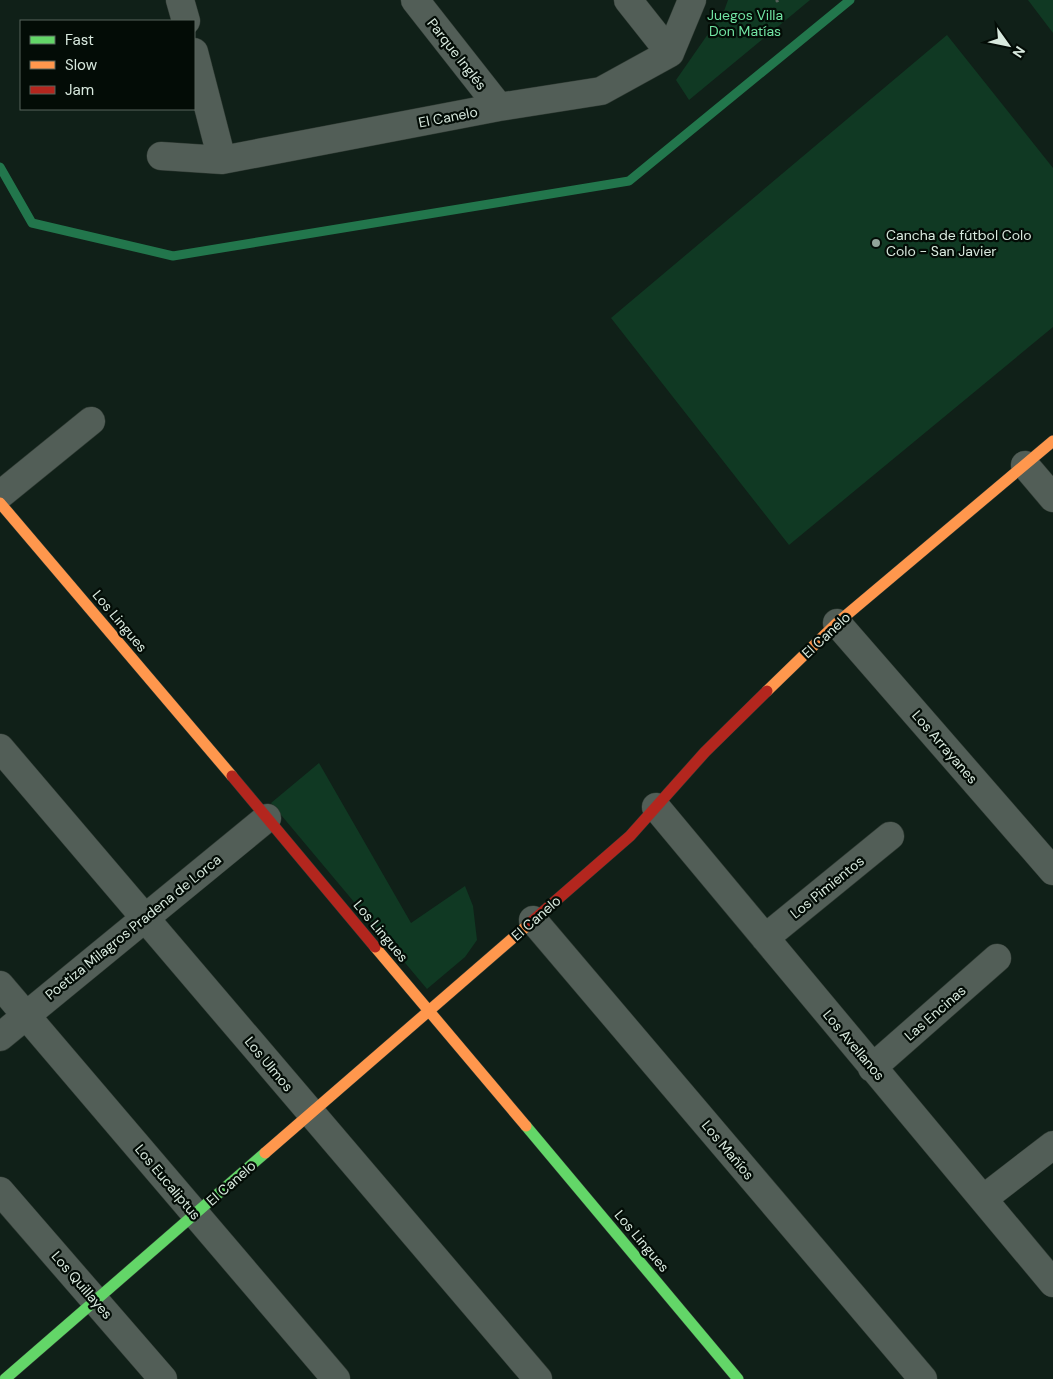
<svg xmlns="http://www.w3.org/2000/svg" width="1053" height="1379" viewBox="0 0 1053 1379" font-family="'DM Sans',sans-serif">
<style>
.green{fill:#103923}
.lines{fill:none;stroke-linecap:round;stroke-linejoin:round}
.stream{stroke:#22764c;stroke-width:9}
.street-casing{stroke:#2f3a33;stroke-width:29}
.fast-casing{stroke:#2f3a33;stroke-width:12}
.slow-casing{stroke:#2f3a33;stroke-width:12}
.jam-casing{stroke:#2f3a33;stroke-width:12}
.path{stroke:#545f59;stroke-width:3;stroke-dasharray:2.5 2.5;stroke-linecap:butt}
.street{stroke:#525e57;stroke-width:28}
.fast{stroke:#63d668;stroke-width:11}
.slow{stroke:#ff974d;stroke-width:11}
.jam{stroke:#b3261e;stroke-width:11}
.poi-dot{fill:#92a399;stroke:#030c06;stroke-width:2}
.labels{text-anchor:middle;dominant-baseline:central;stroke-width:4.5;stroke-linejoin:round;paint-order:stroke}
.park-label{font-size:14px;fill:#72e5a4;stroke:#030c06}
.street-label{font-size:14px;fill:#d8e9de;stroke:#030c06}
.poi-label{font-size:14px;fill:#d8e9de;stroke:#030c06;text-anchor:start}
</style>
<rect width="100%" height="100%" fill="#102018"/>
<path class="green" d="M 728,0 L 810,0 L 689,100 L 676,80 L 724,11 Z
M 1028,0 L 1053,0 L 1053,33 Z
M 947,35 L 1053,168 L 1053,327 L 789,545 L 611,318 Z
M 319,763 L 411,923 L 465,886 L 473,906 L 477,940 L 465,957 L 427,989 L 271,803 Z"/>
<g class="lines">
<path class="stream" d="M 0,167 L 32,223 L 173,256 L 629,181 L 850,0"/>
<g class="street-casing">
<path id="street" d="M 180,0 L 186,21
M 415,0 L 499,107
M 628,0 L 670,53
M 194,52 L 222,160
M 161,156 L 222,160 L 499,107 L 601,91 L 670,53 L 692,0
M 1025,465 L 1053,498
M 0,495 L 91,421
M 837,623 L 1053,871
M 0,748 L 538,1379
M 656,807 L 1053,1283
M 533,920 L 923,1379
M 765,938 L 890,836
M 0,985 L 336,1379
M 0,1037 L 267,818
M 872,1068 L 997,958
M 0,1191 L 163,1379
M 983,1199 L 1053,1145"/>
</g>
<g class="fast-casing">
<path id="fast" d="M 526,1126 L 738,1379
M 5,1379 L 265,1153"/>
</g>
<g class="slow-casing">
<path id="slow" d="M 0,503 L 232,776
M 767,691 L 837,623 L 1053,441
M 375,947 L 526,1126
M 265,1153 L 529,924"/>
</g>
<g class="jam-casing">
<path id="jam" d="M 232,776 L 375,947
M 529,924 L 630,836 L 705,752 L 767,691"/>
</g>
<path class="path" d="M 777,0 L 777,1 L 779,0"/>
<use href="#street" class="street"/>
<use href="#fast" class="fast"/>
<use href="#slow" class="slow"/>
<use href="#jam" class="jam"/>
</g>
<circle class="poi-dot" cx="876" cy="243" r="5"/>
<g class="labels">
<g class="park-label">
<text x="745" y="15">Juegos Villa<tspan x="745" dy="16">Don Matías</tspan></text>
</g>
<g class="street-label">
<text transform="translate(457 54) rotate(52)">Parque Inglés</text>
<text transform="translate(448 117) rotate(-11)">El Canelo</text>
<text transform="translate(120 621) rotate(50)">Los Lingues</text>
<text transform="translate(826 635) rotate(-43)">El Canelo</text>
<text transform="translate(945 747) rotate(49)">Los Arrayanes</text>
<text transform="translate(827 887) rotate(-39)">Los Pimientos</text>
<text transform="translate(536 918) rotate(-41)">El Canelo</text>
<text transform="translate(133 927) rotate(-39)">Poetiza Milagros Pradena de Lorca</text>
<text transform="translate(381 931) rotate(50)">Los Lingues</text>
<text transform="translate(935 1013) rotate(-41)">Las Encinas</text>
<text transform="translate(854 1045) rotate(50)">Los Avellanos</text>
<text transform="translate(269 1064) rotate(50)">Los Ulmos</text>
<text transform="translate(728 1150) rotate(50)">Los Mañíos</text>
<text transform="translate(168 1182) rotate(50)">Los Eucaliptus</text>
<text transform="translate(231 1183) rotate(-41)">El Canelo</text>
<text transform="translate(642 1241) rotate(50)">Los Lingues</text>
<text transform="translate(82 1285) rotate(49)">Los Quillayes</text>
</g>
<g class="poi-label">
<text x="886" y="235">Cancha de fútbol Colo<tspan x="886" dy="16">Colo - San Javier</tspan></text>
</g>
</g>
<rect x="20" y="20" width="175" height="90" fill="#030c06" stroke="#58645c"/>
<rect x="30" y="36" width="25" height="8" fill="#63d668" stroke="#58645c"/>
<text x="65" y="45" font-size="15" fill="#d8e9de">Fast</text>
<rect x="30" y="61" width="25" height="8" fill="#ff974d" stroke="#58645c"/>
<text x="65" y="70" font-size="15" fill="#d8e9de">Slow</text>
<rect x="30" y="86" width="25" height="8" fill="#b3261e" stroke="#58645c"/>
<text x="65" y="95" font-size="15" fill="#d8e9de">Jam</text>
<g transform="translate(1008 45) rotate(123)" stroke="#030c06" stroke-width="4" paint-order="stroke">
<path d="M0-4L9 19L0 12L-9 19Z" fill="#d8e9de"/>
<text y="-8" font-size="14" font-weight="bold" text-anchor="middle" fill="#d8e9de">N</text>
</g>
</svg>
